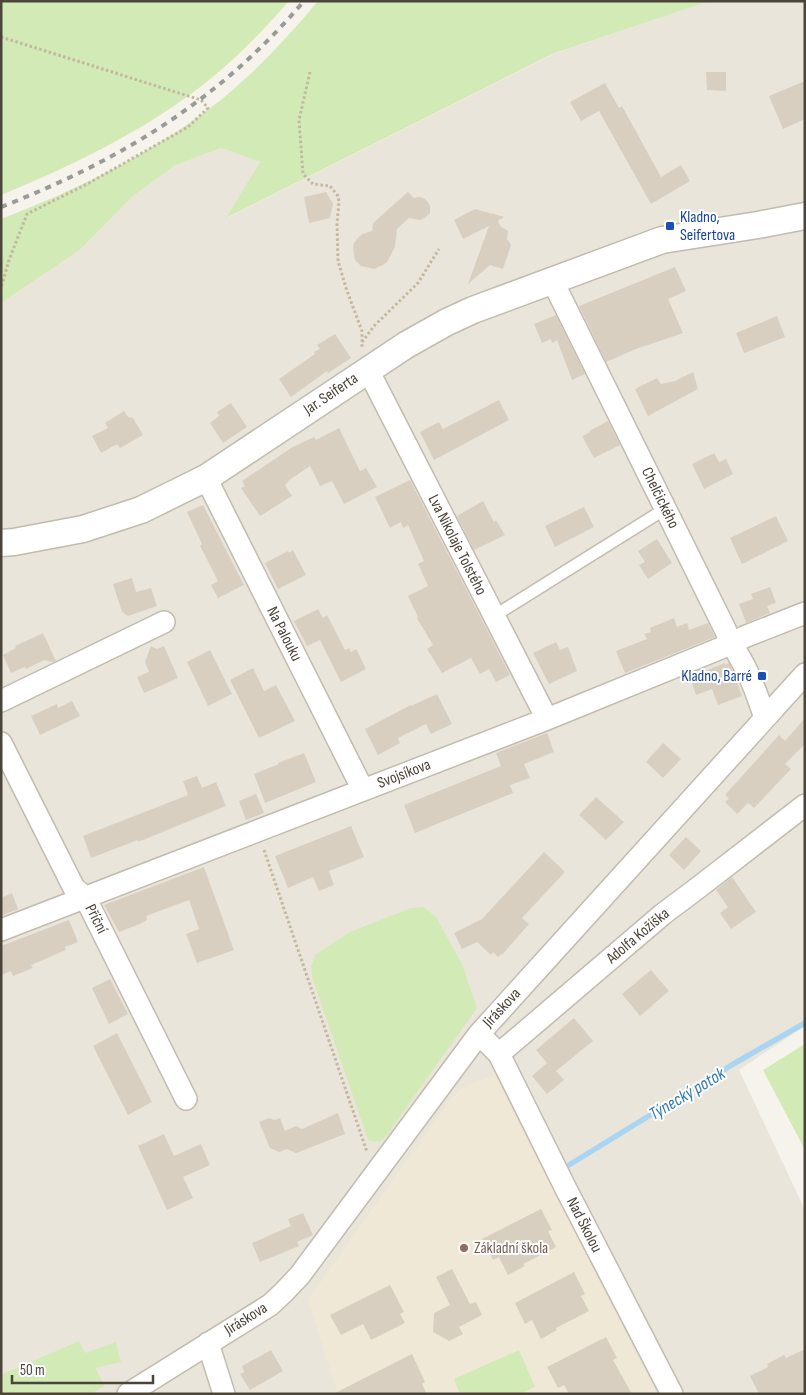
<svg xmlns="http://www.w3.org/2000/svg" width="806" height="1395" viewBox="0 0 806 1395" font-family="'Sofia Sans Condensed',sans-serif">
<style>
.residential{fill:#eae5da}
.education{fill:#efe8d6}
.green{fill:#d2eab5}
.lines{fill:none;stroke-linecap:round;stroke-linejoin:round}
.stream{stroke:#a9d4f2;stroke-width:5.5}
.building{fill:#d8cfc1}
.service-casing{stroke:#c2bbae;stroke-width:14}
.minor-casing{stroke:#c2bbae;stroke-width:24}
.tertiary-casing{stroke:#c2bbae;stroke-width:29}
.path{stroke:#c4b79f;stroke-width:3;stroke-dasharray:2.5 2.5;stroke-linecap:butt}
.service{stroke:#fff;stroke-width:11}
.minor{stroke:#fff;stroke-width:21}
.tertiary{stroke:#fff;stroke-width:26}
.rail{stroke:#9a9a9a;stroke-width:4;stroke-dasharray:6 6;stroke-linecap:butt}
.transit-dot{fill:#1a4fb4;stroke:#fff;stroke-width:2}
.education-dot{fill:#8d6e63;stroke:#fff;stroke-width:2}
.labels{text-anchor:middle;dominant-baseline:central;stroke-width:4;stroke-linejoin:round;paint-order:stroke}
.transit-label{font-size:16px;fill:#164399;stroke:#fff;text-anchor:start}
.street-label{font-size:16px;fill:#4b4439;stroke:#fff}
.education-label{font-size:16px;fill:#785e54;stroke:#fff;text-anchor:start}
.water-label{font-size:18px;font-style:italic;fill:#2e7ab2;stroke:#fff}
</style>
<rect width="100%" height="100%" fill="#f6f3ec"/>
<path class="residential" d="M 710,1 L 805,1 L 805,1026 L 739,1070 L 805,1210 L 805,1394 L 1,1394 L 1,303 L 80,250 L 132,197 L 174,166 L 221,148 L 260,162 L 227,218 L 553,54 Z"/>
<path class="education" d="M 495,1075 L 657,1394 L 338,1394 L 308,1300 L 450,1100 L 459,1091 L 470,1084 Z"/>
<path class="green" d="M 1,1 L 289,1 C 260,34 230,65 195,91 C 136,135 69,167 1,195 Z
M 318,1 L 710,1 L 552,54 L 226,218 L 260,162 L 221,148 L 174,166 L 132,197 L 80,250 L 1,303 L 1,219 C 79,189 157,151 222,99 C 257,70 289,36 318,1 Z
M 424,907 L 436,917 L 462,964 L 477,1008 L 384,1139 L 377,1142 L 369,1141 L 366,1134 L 312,977 L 311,967 L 315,955 L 350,932 L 411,908 Z
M 805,1044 L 805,1150 L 763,1070 Z
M 79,1341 L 85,1353 L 116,1342 L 121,1362 L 95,1368 L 105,1386 L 90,1394 L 1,1394 L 1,1375 Z
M 519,1350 L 535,1387 L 519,1394 L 460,1394 L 454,1379 Z"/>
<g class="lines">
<path class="stream" d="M 569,1165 L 735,1063 L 805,1023"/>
</g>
<path class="building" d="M 706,72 L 726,72 L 726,91 L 707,90 Z
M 805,81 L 805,119 L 783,129 L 769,96 Z
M 605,83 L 619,108 L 622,106 L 661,177 L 681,165 L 690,181 L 651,204 L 599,111 L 581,121 L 570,102 Z
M 326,192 L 333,204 L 330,218 L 309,223 L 304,197 Z
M 408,192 L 414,198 L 419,197 L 424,198 L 428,202 L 430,206 L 430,213 L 425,218 L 420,220 L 409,218 L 397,229 L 395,247 L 387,262 L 383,265 L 374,269 L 361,266 L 355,260 L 354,256 L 353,247 L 354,243 L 358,238 L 362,234 L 372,231 L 373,223 Z
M 475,209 L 493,214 L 493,212 L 494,214 L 504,217 L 498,221 L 500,226 L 508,231 L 507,239 L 511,245 L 503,269 L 490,265 L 468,284 L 489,226 L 463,239 L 454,220 Z
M 675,267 L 686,291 L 668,299 L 683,333 L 636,349 L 606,362 L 579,306 Z
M 556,315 L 585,374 L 572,380 L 557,340 L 552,343 L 551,339 L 542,343 L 534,324 Z
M 777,316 L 785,337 L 744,353 L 736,333 Z
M 335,334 L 351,358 L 328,373 L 327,371 L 291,397 L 279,379 L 315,354 L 314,352 L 320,349 L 317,345 Z
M 693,372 L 698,389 L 648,416 L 635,389 L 657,378 L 661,384 L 675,381 Z
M 499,400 L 509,420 L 434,460 L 420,432 L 439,422 L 443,429 Z
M 231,403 L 247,427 L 223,443 L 210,423 L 219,416 L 217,412 Z
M 124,411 L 128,417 L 133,418 L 143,435 L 120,448 L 117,444 L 101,453 L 92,436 L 108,428 L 105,423 Z
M 608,421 L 620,445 L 594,458 L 582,436 L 590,432 L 589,431 Z
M 339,428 L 360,471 L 366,468 L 377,487 L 344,504 L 332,481 L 320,486 L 310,466 L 288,481 L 288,482 L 285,485 L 292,496 L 260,516 L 241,488 L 245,486 L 242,481 L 291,448 L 314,437 L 316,440 Z
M 714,453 L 719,462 L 726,459 L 733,474 L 704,489 L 692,464 Z
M 410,480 L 510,675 L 496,682 L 489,669 L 480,674 L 471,658 L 442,673 L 427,649 L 433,645 L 417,618 L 418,617 L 408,596 L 428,586 L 418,564 L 424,561 L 408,525 L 403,528 L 401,522 L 390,528 L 375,497 Z
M 483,501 L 494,522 L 496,520 L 505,535 L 474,550 L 457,516 Z
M 203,505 L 244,585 L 218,598 L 211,585 L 218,581 L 200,546 L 202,544 L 187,512 Z
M 584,507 L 594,527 L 555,547 L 545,526 Z
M 776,516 L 788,541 L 742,564 L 730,538 Z
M 657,539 L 672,563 L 648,579 L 639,565 L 645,562 L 638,551 Z
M 293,550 L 306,575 L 278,589 L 265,563 L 288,551 L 289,553 Z
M 132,578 L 136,592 L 151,588 L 157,606 L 128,616 L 122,612 L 113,584 Z
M 770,587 L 776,603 L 767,606 L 770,613 L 746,623 L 739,604 L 753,599 L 751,594 Z
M 318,609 L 323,618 L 327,615 L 345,650 L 349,648 L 351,652 L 356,649 L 366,669 L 341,682 L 320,640 L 307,646 L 294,621 Z
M 674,618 L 677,627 L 687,623 L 689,630 L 708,623 L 715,637 L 625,673 L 616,651 L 647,639 L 644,634 L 651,632 L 650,628 Z
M 43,633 L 56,661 L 52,662 L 44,660 L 26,669 L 25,667 L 11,673 L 3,655 L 16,648 L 15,646 Z
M 556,642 L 560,650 L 568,647 L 577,671 L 549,684 L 533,653 Z
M 151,646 L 157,649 L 164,646 L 178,678 L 144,693 L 137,677 L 149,672 L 145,662 Z
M 210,650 L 232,694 L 208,706 L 187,662 Z
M 725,663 L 725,665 L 729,663 L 732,669 L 742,696 L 718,705 L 712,689 L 696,695 L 690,677 Z
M 253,668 L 264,691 L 276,685 L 295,721 L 259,738 L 230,680 Z
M 437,694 L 452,724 L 431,734 L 426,724 L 398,738 L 400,743 L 378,755 L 365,729 L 411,705 L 411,706 Z
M 72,701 L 80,716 L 40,735 L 31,716 L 57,704 L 58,708 Z
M 805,718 L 805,744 L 785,764 L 791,769 L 754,808 L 748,803 L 737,814 L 725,802 L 729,798 L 725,795 L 779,735 L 785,741 Z
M 547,733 L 554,752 L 524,764 L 530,778 L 510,785 L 513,793 L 415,833 L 404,805 L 501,766 L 496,753 Z
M 663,743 L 681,759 L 663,778 L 646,762 Z
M 304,753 L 316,782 L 265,803 L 254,774 L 279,764 L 278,763 Z
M 197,776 L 202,788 L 216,782 L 226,806 L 138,842 L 138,840 L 91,858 L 83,836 L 188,795 L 183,781 Z
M 256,794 L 264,813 L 246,820 L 239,801 Z
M 596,797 L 624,822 L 606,840 L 579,815 Z
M 351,826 L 364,857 L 329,871 L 334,885 L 319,891 L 313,877 L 288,888 L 275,856 Z
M 686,837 L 701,851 L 684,870 L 669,855 Z
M 544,852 L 565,872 L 522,918 L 529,924 L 502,955 L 501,954 L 498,957 L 493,952 L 491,955 L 477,942 L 462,949 L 454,933 L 482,919 Z
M 204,867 L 234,950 L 197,963 L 186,934 L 199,929 L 189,900 L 146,916 L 147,920 L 140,924 L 119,932 L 104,905 Z
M 732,877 L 756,912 L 731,929 L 720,913 L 728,907 L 716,890 Z
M 12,893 L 18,909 L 1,916 L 1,898 Z
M 69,920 L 78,942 L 65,947 L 66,950 L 31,965 L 33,968 L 13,976 L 11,971 L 1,975 L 1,946 Z
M 651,970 L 669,991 L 640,1016 L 622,994 Z
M 110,979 L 128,1014 L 109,1024 L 92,988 Z
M 574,1018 L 593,1041 L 556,1071 L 564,1080 L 547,1094 L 532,1076 L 547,1063 L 536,1050 Z
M 117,1033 L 152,1102 L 128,1115 L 93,1046 Z
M 338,1113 L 345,1134 L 296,1153 L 287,1149 L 279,1152 L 270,1148 L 259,1122 L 269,1118 L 275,1120 L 280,1118 L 285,1131 L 296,1126 L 302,1129 Z
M 164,1134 L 174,1156 L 201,1144 L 210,1165 L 183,1177 L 193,1198 L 167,1210 L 138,1146 Z
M 541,1209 L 552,1230 L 548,1231 L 556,1247 L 523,1264 L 525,1266 L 508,1275 L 499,1257 L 493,1260 L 482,1239 Z
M 303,1213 L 313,1235 L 297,1242 L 299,1246 L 260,1262 L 252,1243 L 291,1226 L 288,1219 Z
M 452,1269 L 470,1304 L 476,1302 L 482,1315 L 459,1327 L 463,1334 L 449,1341 L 433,1332 L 434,1313 L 450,1305 L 436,1277 Z
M 574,1272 L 585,1294 L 581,1296 L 589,1311 L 556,1328 L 557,1330 L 541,1339 L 532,1320 L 525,1324 L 515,1303 Z
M 390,1285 L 404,1312 L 400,1314 L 405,1323 L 371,1340 L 363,1324 L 341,1335 L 330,1315 Z
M 606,1337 L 617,1358 L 613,1360 L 632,1394 L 569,1394 L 564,1385 L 558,1388 L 547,1367 Z
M 805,1349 L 805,1394 L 759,1394 L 750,1376 L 768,1367 L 767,1364 L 784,1355 L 786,1358 Z
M 271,1350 L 283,1371 L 250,1390 L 240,1374 L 244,1372 L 242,1366 Z
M 412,1354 L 425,1382 L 422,1384 L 427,1394 L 333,1394 Z"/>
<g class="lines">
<g class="service-casing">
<path id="service" d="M 494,616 L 665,509"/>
</g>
<g class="minor-casing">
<path id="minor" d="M 552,280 L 725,629 C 730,642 738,654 745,667 C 753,683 759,700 765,718
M 368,370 L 547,719
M 206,478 L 363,790
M 1,701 L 164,622
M 1,743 L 74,888 L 85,897 L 186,1099
M 1,930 L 547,719 L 731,644 L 744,637 L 805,613
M 479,1034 L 499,1054 L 663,914 L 699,887 L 805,805
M 499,1054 L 566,1189 L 672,1394
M 208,1343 L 224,1394
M 128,1394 L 270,1305 L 283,1293 L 300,1275 L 479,1034 L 805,674"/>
</g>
<g class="tertiary-casing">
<path id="tertiary" d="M 1,543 L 14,542 L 83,529 L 141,510 L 206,478 L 406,345 L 447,322 L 473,310 L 662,240 L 758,225 L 805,216"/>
</g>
<path class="path" d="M 1,37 L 201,100 L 208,108 L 188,127 L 89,183 L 27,214 L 9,260 L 1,288
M 310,72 L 299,120 L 303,174 L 313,184 L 330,186 L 338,196 L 339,202 L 337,223 L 338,261 L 347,291 L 362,331 L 362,348
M 362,342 L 375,325 L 418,283 L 439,249
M 264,850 L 367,1152"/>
<use href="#service" class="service"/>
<use href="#minor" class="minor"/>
<use href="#tertiary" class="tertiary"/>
<path class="rail" d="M 1,207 C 121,160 220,100 304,1"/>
</g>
<g class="transit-dot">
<rect x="665" y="221" width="10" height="10" rx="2.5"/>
<rect x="757" y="671" width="10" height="10" rx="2.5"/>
</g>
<circle class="education-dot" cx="464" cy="1248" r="5"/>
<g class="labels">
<g class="transit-label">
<text x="680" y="217">Kladno,<tspan x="680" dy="18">Seifertova</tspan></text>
<text x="752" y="676" text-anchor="end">Kladno, Barré</text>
</g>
<g class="street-label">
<text transform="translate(331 394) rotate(-34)">Jar. Seiferta</text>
<text transform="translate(660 498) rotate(64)">Chelčického</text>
<text transform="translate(457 545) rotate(63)">Lva Nikolaje Tolstého</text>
<text transform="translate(284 634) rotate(63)">Na Palouku</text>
<text transform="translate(404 774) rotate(-21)">Svojsíkova</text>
<text transform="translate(96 919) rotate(63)">Příční</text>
<text transform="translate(638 936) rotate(-40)">Adolfa Kožíška</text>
<text transform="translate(502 1008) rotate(-47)">Jiráskova</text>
<text transform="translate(584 1225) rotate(63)">Nad Školou</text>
<text transform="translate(246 1319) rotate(-32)">Jiráskova</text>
</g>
<g class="education-label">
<text x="474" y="1248">Základní škola</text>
</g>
<g class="water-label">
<text transform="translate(687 1094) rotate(-31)">Týnecký potok</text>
</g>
</g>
<rect width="806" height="1395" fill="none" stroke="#4b4439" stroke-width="5"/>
<path d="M12 1375v8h141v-8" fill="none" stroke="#4b4439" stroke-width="2.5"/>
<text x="20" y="1375" font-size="15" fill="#4b4439" stroke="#ffffff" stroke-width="4" paint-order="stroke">50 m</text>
</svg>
